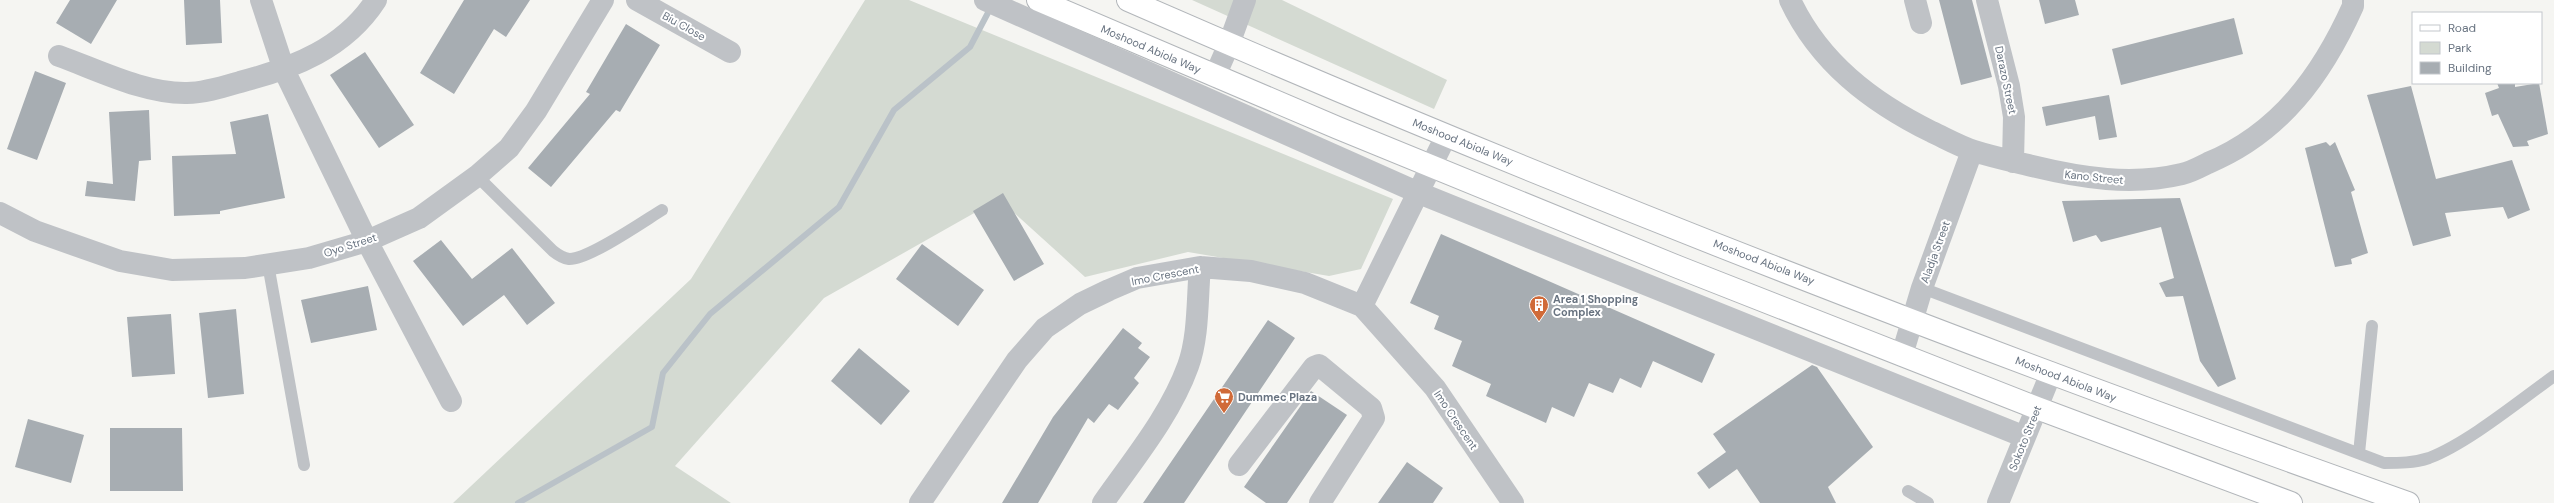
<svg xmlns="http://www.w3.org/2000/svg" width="2554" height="503" viewBox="0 0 2554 503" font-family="'DM Sans',sans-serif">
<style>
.green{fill:#d4dad2}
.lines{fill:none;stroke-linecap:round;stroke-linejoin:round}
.stream{stroke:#bac2c8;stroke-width:6}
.building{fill:#a7adb2}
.secondary-casing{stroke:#b2b6ba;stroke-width:24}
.service{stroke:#bfc2c6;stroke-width:12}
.minor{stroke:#bfc2c6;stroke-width:22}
.secondary{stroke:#fff;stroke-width:22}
.labels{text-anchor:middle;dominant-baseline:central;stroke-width:4;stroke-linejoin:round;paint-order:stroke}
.street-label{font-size:11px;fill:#687380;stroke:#fff}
.poi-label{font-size:11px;font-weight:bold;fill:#687380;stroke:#fff;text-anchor:start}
</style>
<rect width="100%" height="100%" fill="#f5f5f2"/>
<path class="green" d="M 865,0 L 909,0 L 1393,199 L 1361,269 L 1329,276 L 1188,252 L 1085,277 L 999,199 L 824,298 L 675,466 L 731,503 L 453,503 L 691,279 Z
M 1192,0 L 1282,0 L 1447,80 L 1434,109 Z"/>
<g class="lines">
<path class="stream" d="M 518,503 L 652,427 L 663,373 L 710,314 L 839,207 L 894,110 L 970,47 L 991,7"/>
</g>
<path class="building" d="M 70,0 L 117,0 L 91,44 L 56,23 Z
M 184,0 L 220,0 L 222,43 L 186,45 Z
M 464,0 L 530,0 L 506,37 L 494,29 L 454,94 L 420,73 Z
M 1939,0 L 1972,0 L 1992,77 L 1961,85 Z
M 2039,0 L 2075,0 L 2079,15 L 2045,24 Z
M 2234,18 L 2243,54 L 2121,85 L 2112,49 Z
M 626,24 L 660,45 L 620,112 L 616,110 L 551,187 L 528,168 L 590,94 L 586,92 Z
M 365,52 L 414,125 L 379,148 L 330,75 Z
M 35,71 L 66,83 L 37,160 L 7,149 Z
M 2497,83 L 2515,83 L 2515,87 L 2539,83 L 2548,134 L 2527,141 L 2529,146 L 2513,147 L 2498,114 L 2492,116 L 2485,93 L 2499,88 Z
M 2411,86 L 2436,179 L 2512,160 L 2530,210 L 2508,219 L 2503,207 L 2445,213 L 2451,236 L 2413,246 L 2367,95 Z
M 2109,95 L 2117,137 L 2099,140 L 2095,116 L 2046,126 L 2042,107 Z
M 149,110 L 151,160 L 139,161 L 135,201 L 85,196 L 87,181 L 113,184 L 109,112 Z
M 268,114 L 285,198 L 220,211 L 220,214 L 174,216 L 172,156 L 236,154 L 230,122 Z
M 2326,142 L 2330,146 L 2335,142 L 2355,190 L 2351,192 L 2368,253 L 2351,259 L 2352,264 L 2335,267 L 2305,148 Z
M 1003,193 L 1044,264 L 1014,281 L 973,211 Z
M 2180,198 L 2236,379 L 2218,387 L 2200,361 L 2183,296 L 2166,297 L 2159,283 L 2174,278 L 2161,227 L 2101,242 L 2096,235 L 2073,242 L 2062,201 Z
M 1441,234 L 1715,354 L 1702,383 L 1653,361 L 1641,388 L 1620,378 L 1613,393 L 1589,383 L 1574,417 L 1552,407 L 1546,423 L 1486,396 L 1491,384 L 1452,366 L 1462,341 L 1434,329 L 1439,316 L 1410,303 Z
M 441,240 L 472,279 L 512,248 L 555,303 L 527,325 L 504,295 L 463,326 L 413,261 Z
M 922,244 L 984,290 L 958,326 L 896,279 Z
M 368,286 L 377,330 L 311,343 L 301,300 Z
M 236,309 L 244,394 L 208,398 L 199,313 Z
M 171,314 L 175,374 L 132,377 L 127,317 Z
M 1268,320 L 1295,338 L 1184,503 L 1143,503 Z
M 1123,328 L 1142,343 L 1138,348 L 1150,357 L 1134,378 L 1139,383 L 1118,410 L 1109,404 L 1094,423 L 1088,418 L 1038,503 L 1002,503 L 1053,417 Z
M 859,348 L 910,391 L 881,425 L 831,381 Z
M 1812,365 L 1817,367 L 1873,447 L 1828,487 L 1836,503 L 1760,503 L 1737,469 L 1709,489 L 1697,473 L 1726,452 L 1713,434 Z
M 1311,391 L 1347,415 L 1287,503 L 1266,503 L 1244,487 Z
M 28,419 L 84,435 L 71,483 L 15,467 Z
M 110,428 L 182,428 L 183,491 L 110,491 Z
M 1407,462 L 1443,488 L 1433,503 L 1378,503 Z"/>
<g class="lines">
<g class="secondary-casing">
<path id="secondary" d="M 1038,0 L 1338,128 L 1678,267 L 2037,408 L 2291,503
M 1128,0 C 1548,184 1976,350 2408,503"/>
</g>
<path class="service" d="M 477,176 L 553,251 C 558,255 562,258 569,259 C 588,260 644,221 662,210
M 268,264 L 304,465
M 1922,288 L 2384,463 C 2399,463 2414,463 2429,458 C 2468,443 2519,401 2554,376
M 2359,453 L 2372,326
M 1908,491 L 1928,503"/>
<path class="minor" d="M 261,0 L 284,70 L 367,241 L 451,401
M 637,0 L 730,52
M 985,0 L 1419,193 L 2025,437
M 1790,0 C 1819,62 1871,102 1932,132 C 1945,138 1959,146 1974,151 C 1993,157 2012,161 2032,166 C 2081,178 2132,186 2182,174 C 2191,172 2200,167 2208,163 C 2280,133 2322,75 2353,6 L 2353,0
M 1915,0 L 1921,23
M 1987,0 L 2009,86 L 2014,117 L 2013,162
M 59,56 C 98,70 145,94 187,93 C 204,93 223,87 240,82 C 294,68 345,48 376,0
M 1215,76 L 1229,44 L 1245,0
M 0,213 L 35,231 L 120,261 L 172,270 L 245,268 L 309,258 L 367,241 L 419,218 L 477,176 L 509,148 L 536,111 L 603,0
M 1362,306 L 1446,136
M 1902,355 L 1922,288 L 1972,151
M 1239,465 L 1314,367 L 1319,365 L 1371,408 L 1374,418 L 1320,503
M 920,503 L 1017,360 L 1045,328 L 1080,304 L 1109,290 L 1137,278 L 1200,267 L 1251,271 L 1305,283 L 1362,306 L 1435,388 L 1513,503
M 1103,503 C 1133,460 1170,416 1188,366 C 1199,336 1197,298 1200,267
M 1998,503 L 2051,373"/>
<use href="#secondary" class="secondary"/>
</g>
<defs>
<g id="building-pin" transform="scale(1)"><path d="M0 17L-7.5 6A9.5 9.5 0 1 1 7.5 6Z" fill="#d06a38" stroke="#fff"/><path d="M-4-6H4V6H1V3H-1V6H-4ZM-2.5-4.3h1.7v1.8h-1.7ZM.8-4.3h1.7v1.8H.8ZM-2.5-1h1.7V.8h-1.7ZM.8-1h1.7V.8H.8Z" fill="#fff"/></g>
<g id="supermarket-pin" transform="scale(1)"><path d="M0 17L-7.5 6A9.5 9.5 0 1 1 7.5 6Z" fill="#d06a38" stroke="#fff"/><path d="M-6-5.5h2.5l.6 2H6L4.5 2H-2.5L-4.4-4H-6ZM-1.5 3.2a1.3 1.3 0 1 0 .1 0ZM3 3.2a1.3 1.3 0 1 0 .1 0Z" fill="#fff"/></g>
</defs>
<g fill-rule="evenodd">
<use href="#building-pin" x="1539" y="305"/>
<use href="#supermarket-pin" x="1224" y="397"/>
</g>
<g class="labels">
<g class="street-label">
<text transform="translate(684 26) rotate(29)">Biu Close</text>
<text transform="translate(1151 49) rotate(23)">Moshood Abiola Way</text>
<text transform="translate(2006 80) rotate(78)">Darazo Street</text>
<text transform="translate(1463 142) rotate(22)">Moshood Abiola Way</text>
<text transform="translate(2094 177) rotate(6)">Kano Street</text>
<text transform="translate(350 245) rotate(-18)">Oyo Street</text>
<text transform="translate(1935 252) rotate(-70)">Aladja Street</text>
<text transform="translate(1764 262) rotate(21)">Moshood Abiola Way</text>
<text transform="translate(1165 275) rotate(-11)">Imo Crescent</text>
<text transform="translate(2066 379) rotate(21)">Moshood Abiola Way</text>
<text transform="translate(1456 420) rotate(56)">Imo Crescent</text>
<text transform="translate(2025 438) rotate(-68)">Sokoto Street</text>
</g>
<g class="poi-label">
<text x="1553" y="299">Area 1 Shopping<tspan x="1553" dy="13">Complex</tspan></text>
<text x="1238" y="397">Dummec Plaza</text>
</g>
</g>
<rect x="2412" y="12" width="130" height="72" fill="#ffffff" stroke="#c3c7cc"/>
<rect x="2420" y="25" width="20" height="6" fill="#ffffff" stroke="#c3c7cc"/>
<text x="2448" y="32" font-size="12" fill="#687380">Road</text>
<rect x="2420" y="42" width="20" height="12" fill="#d4dad2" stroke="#c3c7cc"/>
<text x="2448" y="52" font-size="12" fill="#687380">Park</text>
<rect x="2420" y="62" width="20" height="12" fill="#a7adb2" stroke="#c3c7cc"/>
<text x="2448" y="72" font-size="12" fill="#687380">Building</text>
</svg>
